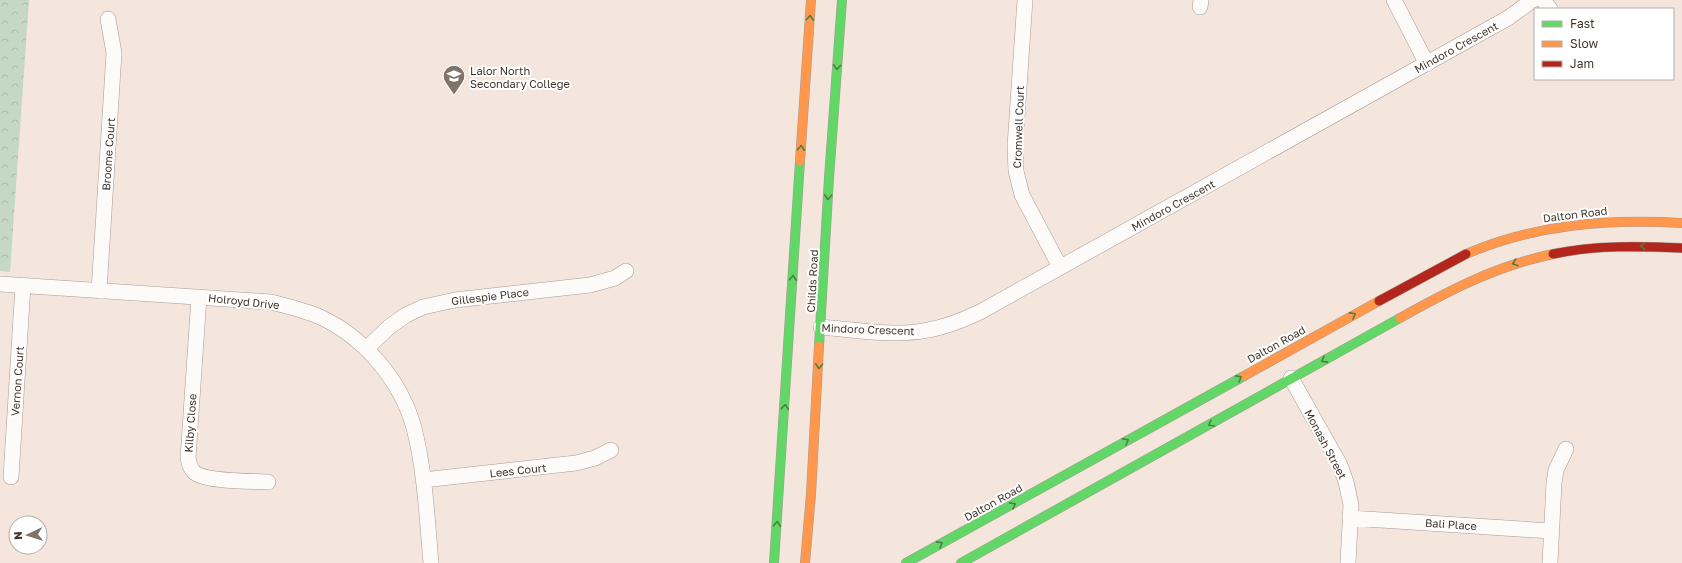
<svg xmlns="http://www.w3.org/2000/svg" width="1682" height="563" viewBox="0 0 1682 563" font-family="'Golos Text',sans-serif">
<style>
.park{fill:url(#park-crowns)}
.lines{fill:none;stroke-linecap:round;stroke-linejoin:round}
.street-casing{stroke:#a69b93;stroke-width:16}
.fast-casing{stroke:#a69b93;stroke-width:10}
.slow-casing{stroke:#a69b93;stroke-width:10}
.jam-casing{stroke:#a69b93;stroke-width:10}
.street{stroke:#fdfbfa;stroke-width:15}
.fast{stroke:#63d668;stroke-width:9}
.slow{stroke:#ff974d;stroke-width:9}
.jam{stroke:#b3261e;stroke-width:9}
.oneway{stroke:#507d46}
.labels{text-anchor:middle;dominant-baseline:central;stroke-width:4;stroke-linejoin:round;paint-order:stroke}
.street-label{font-size:11px;fill:#41352b;stroke:#fff}
.poi-label{font-size:11px;fill:#41352b;stroke:#fff;text-anchor:start}
</style>
<defs>
<pattern id="park-crowns" width="20" height="18" patternUnits="userSpaceOnUse"><rect width="20" height="18" fill="#c5d8c3"/><path d="M2 6a3 3 0 1 1 6 0M12 15a3 3 0 1 1 6 0" fill="none" stroke="#aabaa8"/></pattern>
</defs>
<rect width="100%" height="100%" fill="#f4e6dc"/>
<path class="park" d="M 0,0 L 29,0 L 10,272 L 0,271 Z"/>
<g class="lines">
<g class="street-casing">
<path id="street" d="M 1025,0 L 1015,146 L 1016,171 L 1022,195 L 1060,267
M 1394,0 L 1427,64
M 1543,0 L 1550,9
M 1200,7 L 1201,0
M 0,284 L 271,302 C 287,306 303,310 318,316 C 363,336 401,380 414,428 C 425,471 427,518 431,563
M 99,291 L 114,53 L 108,19
M 199,297 L 188,458 C 189,464 190,468 194,472 C 204,482 253,481 268,482
M 821,327 C 856,330 894,337 928,330 C 946,327 963,320 980,312 L 1508,18 L 1533,0
M 366,349 L 389,327 L 406,315 L 423,307 L 455,300 L 590,285 L 615,278 L 626,271
M 1291,378 L 1340,465 L 1346,482 L 1351,505 L 1348,563
M 11,477 L 23,285
M 423,480 L 576,463 L 595,458 L 611,450
M 1350,518 L 1551,531
M 1550,563 L 1554,483 L 1556,470 L 1566,449"/>
</g>
<g class="fast-casing">
<path id="fast" d="M 819,346 L 829,178 L 842,0
M 774,563 L 800,161
M 906,563 L 1244,376
M 961,563 L 1400,318"/>
</g>
<g class="slow-casing">
<path id="slow" d="M 800,161 L 811,0
M 1466,254 C 1537,224 1605,219 1682,223
M 1400,318 C 1450,290 1496,266 1553,254
M 1244,376 L 1379,301
M 805,563 L 811,494 L 819,346"/>
</g>
<g class="jam-casing">
<path id="jam" d="M 1553,254 C 1595,245 1639,246 1682,248
M 1379,301 L 1466,254"/>
</g>
<use href="#street" class="street"/>
<use href="#fast" class="fast"/>
<use href="#slow" class="slow"/>
<use href="#jam" class="jam"/>
</g>
<defs><path id="oneway-chevron" d="M-2-3.5L2.5 0L-2 3.5" fill="none" stroke-width="1.6" stroke-linecap="round" stroke-linejoin="round"/></defs>
<g class="oneway">
<use href="#oneway-chevron" transform="translate(810 18) rotate(-86)"/>
<use href="#oneway-chevron" transform="translate(837 67) rotate(94)"/>
<use href="#oneway-chevron" transform="translate(801 148) rotate(-86)"/>
<use href="#oneway-chevron" transform="translate(828 197) rotate(93)"/>
<use href="#oneway-chevron" transform="translate(1643 246) rotate(-179)"/>
<use href="#oneway-chevron" transform="translate(1515 263) rotate(163)"/>
<use href="#oneway-chevron" transform="translate(793 278) rotate(-86)"/>
<use href="#oneway-chevron" transform="translate(1353 315) rotate(-29)"/>
<use href="#oneway-chevron" transform="translate(1324 360) rotate(151)"/>
<use href="#oneway-chevron" transform="translate(819 366) rotate(93)"/>
<use href="#oneway-chevron" transform="translate(1239 378) rotate(-29)"/>
<use href="#oneway-chevron" transform="translate(785 407) rotate(-86)"/>
<use href="#oneway-chevron" transform="translate(1211 424) rotate(150)"/>
<use href="#oneway-chevron" transform="translate(1126 441) rotate(-29)"/>
<use href="#oneway-chevron" transform="translate(1013 505) rotate(-29)"/>
<use href="#oneway-chevron" transform="translate(777 524) rotate(-86)"/>
<use href="#oneway-chevron" transform="translate(940 544) rotate(-28)"/>
</g>
<defs>
<g id="school-pin" transform="scale(1.15)"><path d="M0 17L-7.5 6A9.5 9.5 0 1 1 7.5 6Z" fill="#807369" stroke="#fff"/><path d="M0-5L7-2L0 1L-7-2ZM-4 1L0 2.5L4 1V4Q0 6-4 4Z" fill="#fff"/></g>
</defs>
<g fill-rule="evenodd">
<use href="#school-pin" x="454" y="76"/>
</g>
<g class="labels">
<g class="street-label">
<text transform="translate(1456 47) rotate(-29)">Mindoro Crescent</text>
<text transform="translate(1018 127) rotate(-88)">Cromwell Court</text>
<text transform="translate(108 154) rotate(-86)">Broome Court</text>
<text transform="translate(1173 205) rotate(-29)">Mindoro Crescent</text>
<text transform="translate(1575 214) rotate(-7)">Dalton Road</text>
<text transform="translate(812 281) rotate(-87)">Childs Road</text>
<text transform="translate(490 296) rotate(-7)">Gillespie Place</text>
<text transform="translate(244 301) rotate(6)">Holroyd Drive</text>
<text transform="translate(868 329) rotate(2)">Mindoro Crescent</text>
<text transform="translate(1276 344) rotate(-29)">Dalton Road</text>
<text transform="translate(17 381) rotate(-86)">Vernon Court</text>
<text transform="translate(190 423) rotate(-86)">Kilby Close</text>
<text transform="translate(1326 444) rotate(62)">Monash Street</text>
<text transform="translate(518 470) rotate(-6)">Lees Court</text>
<text transform="translate(993 502) rotate(-29)">Dalton Road</text>
<text transform="translate(1451 524) rotate(4)">Bali Place</text>
</g>
<g class="poi-label">
<text x="470" y="70">Lalor North<tspan x="470" dy="13">Secondary College</tspan></text>
</g>
</g>
<rect x="1534" y="8" width="140" height="72" fill="#ffffff" stroke="#b3aeaa"/>
<rect x="1542" y="21" width="20" height="6" fill="#63d668" stroke="#b3aeaa"/>
<text x="1570" y="28" font-size="12" fill="#41352b">Fast</text>
<rect x="1542" y="41" width="20" height="6" fill="#ff974d" stroke="#b3aeaa"/>
<text x="1570" y="48" font-size="12" fill="#41352b">Slow</text>
<rect x="1542" y="61" width="20" height="6" fill="#b3261e" stroke="#b3aeaa"/>
<text x="1570" y="68" font-size="12" fill="#41352b">Jam</text>
<g transform="translate(28 535) rotate(266)"><circle r="19" fill="#ffffff" stroke="#b3aeaa"/>
<path d="M0-3L7 15L0 10L-7 15Z" fill="#807369"/>
<text y="-6" font-size="11" font-weight="bold" text-anchor="middle" fill="#41352b">N</text>
</g>
</svg>
